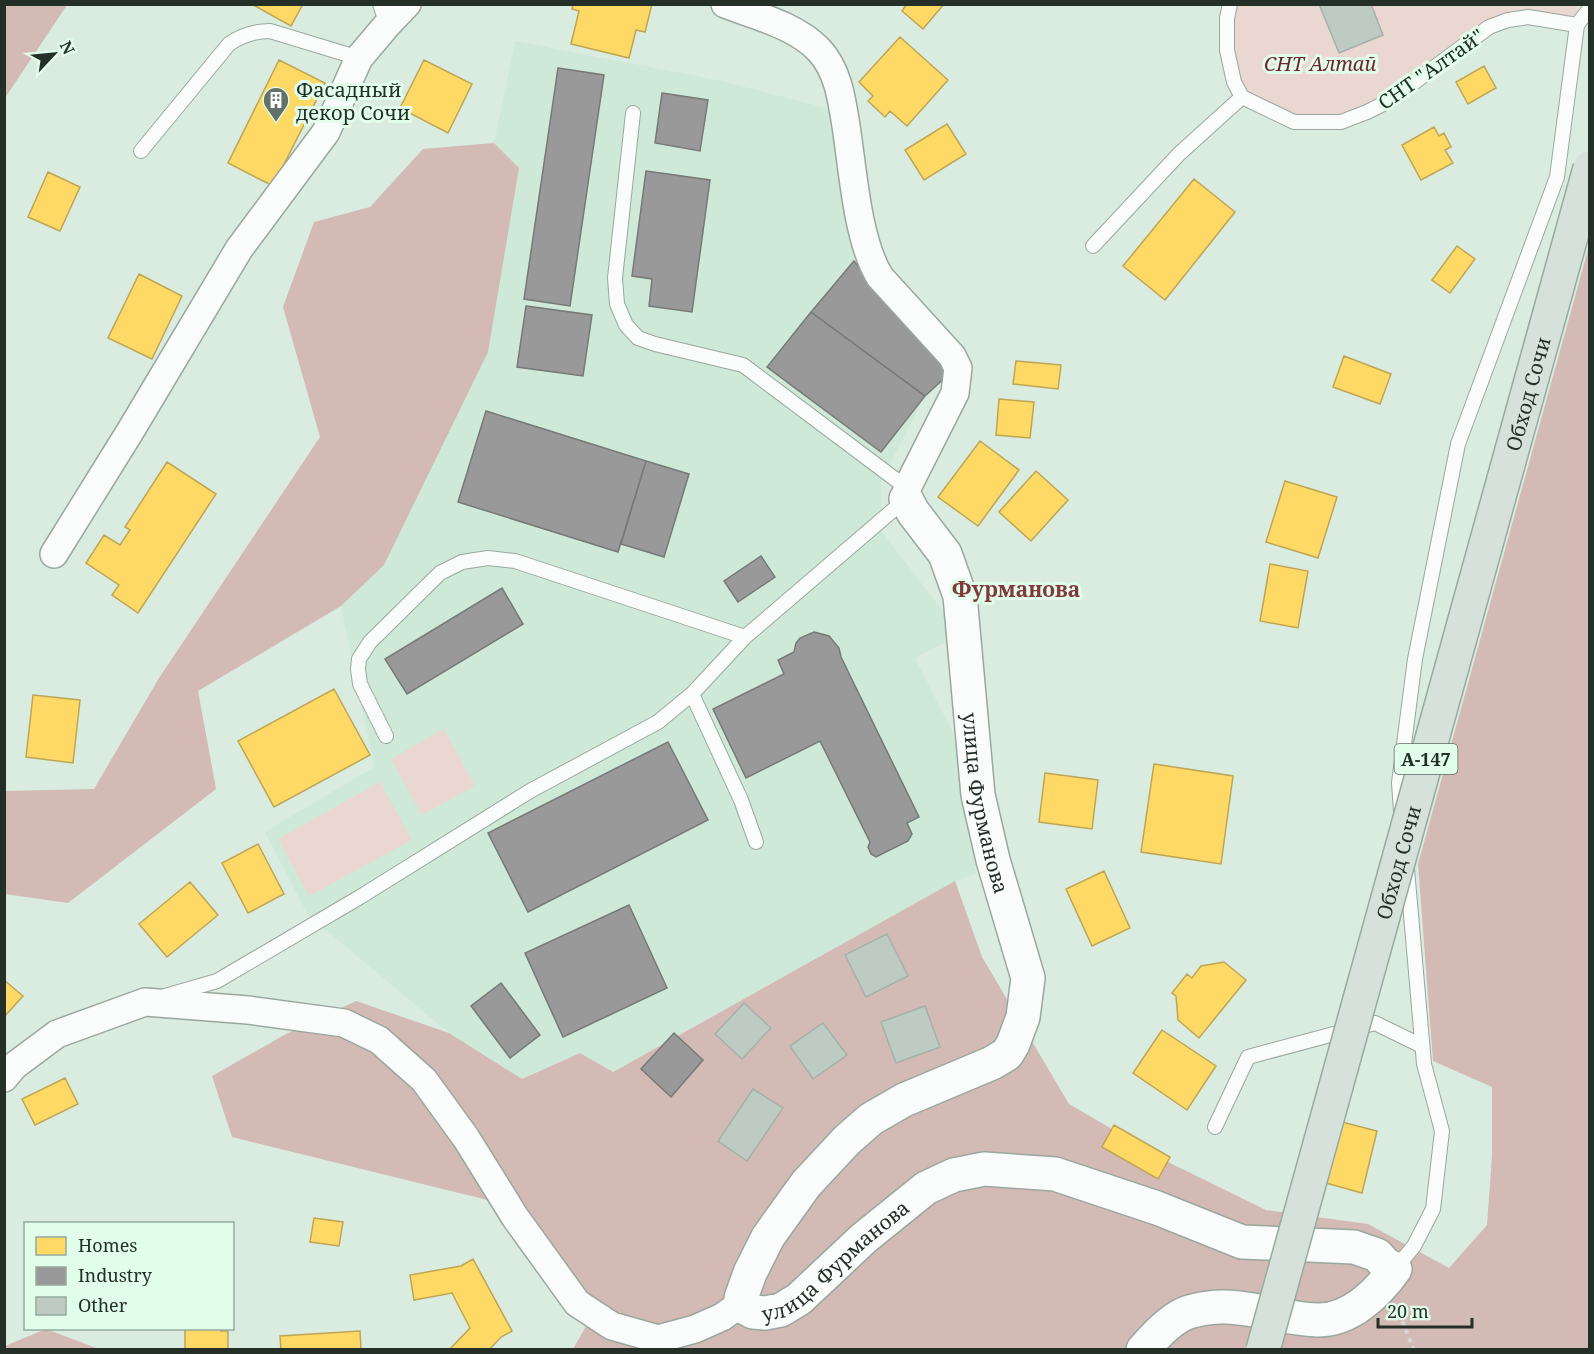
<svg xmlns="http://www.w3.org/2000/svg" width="1594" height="1354" viewBox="0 0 1594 1354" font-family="'Noto Serif',serif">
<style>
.built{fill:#cee9d7}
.green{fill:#ead7d2}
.forest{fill:#d3bab5}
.homes{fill:#ffd966;stroke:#bda653;stroke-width:1.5}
.industry{fill:#999;stroke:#767977;stroke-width:1.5}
.building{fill:#becbc2;stroke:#a4b1a8;stroke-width:1.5}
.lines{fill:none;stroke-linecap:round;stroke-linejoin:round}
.service-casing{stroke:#9aa79f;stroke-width:16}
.minor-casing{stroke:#9aa79f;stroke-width:30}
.tertiary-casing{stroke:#9aa79f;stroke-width:36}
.path{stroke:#d3d8d5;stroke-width:4;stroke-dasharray:4.5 4.5;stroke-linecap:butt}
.service{stroke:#f9fcfa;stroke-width:14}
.minor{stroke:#f9fcfa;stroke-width:27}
.tertiary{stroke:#f9fcfa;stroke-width:33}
.trunk-bridge-casing{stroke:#96aa9d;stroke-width:36;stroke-linecap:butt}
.trunk-bridge{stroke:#d5e1da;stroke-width:33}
.labels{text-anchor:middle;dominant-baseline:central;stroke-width:6;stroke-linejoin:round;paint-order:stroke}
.shield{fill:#e1feea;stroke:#5d6d62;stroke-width:1.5}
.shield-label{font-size:18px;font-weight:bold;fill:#242f28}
.park-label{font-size:20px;font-style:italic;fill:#70262c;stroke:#e1feea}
.street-label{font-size:20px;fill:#242f28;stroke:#e1feea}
.poi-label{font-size:20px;fill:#242f28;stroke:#e1feea;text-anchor:start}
.neighbourhood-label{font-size:21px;font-weight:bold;fill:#81393c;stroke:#e1feea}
</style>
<rect width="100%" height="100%" fill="#daebe0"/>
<path class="built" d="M 515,41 L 717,80 L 830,109 L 854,261 L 949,374 L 925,396 L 881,481 L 882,532 L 945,614 L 946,642 L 915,658 L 959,745 L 976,874 L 955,881 L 612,1072 L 580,1053 L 522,1079 L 449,1033 L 308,915 L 265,832 L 374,767 L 341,606 L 384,565 L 519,168 L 494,143 Z"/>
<path class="green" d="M 1230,4 L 1578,5 L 1577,25 L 1508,20 L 1367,112 L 1294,122 L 1242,97 L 1234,82 Z
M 444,729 L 475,786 L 422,815 L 391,759 Z
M 380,782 L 412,840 L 309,896 L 278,839 Z"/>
<path class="forest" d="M 5,4 L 67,5 L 5,98 L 4,5 Z
M 494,143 L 519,168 L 488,352 L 384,565 L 341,606 L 198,691 L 216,789 L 68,903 L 5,894 L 5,791 L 94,789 L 159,678 L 320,437 L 283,307 L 314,222 L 370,207 L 423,149 Z
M 1589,246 L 1589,1349 L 573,1349 L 593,1314 L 520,1208 L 232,1137 L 212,1076 L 286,1034 L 356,1001 L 449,1033 L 522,1079 L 580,1053 L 613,1072 L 955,881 L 982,957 L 1069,1104 L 1172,1164 L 1266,1210 L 1368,1224 L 1449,1268 L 1487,1225 L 1492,1156 L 1492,1087 L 1433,1061 L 1418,864 Z
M 46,1329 L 99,1349 L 5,1349 L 5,1346 Z"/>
<path class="homes" d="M 256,4 L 303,4 L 291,26 L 255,6 Z
M 573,4 L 652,4 L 645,32 L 636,30 L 629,58 L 571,44 L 579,11 L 572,9 Z
M 907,4 L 944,4 L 923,29 L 902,11 Z
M 900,37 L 948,80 L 907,126 L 890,111 L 885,117 L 868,101 L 873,96 L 859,82 Z
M 279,60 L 325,83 L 273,186 L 228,163 Z
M 424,60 L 472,84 L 448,133 L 400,108 Z
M 1484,66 L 1496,88 L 1468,104 L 1456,82 Z
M 947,124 L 966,154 L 924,180 L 905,150 Z
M 1434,127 L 1439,136 L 1444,133 L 1451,147 L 1445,150 L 1453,163 L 1421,180 L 1402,145 Z
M 48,172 L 80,187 L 60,231 L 28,217 Z
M 1194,179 L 1235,212 L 1165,300 L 1123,266 Z
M 1457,246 L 1475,259 L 1450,293 L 1432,280 Z
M 139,274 L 182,296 L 152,359 L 108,338 Z
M 1344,356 L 1391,374 L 1380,404 L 1333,387 Z
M 1016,361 L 1061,365 L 1058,389 L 1013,384 Z
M 999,399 L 1034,402 L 1030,438 L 996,435 Z
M 980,441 L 1019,470 L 978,526 L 938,497 Z
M 167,462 L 216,494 L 138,613 L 112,595 L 119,585 L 86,563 L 104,535 L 120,545 L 130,530 L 125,527 Z
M 1036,471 L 1068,500 L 1031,541 L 999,512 Z
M 1285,481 L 1337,497 L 1318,558 L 1266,542 Z
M 1270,564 L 1308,571 L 1298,628 L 1260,621 Z
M 334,689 L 370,755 L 274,807 L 238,741 Z
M 33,695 L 80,700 L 73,763 L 26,757 Z
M 1154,764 L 1233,776 L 1221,864 L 1141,852 Z
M 1045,773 L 1098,780 L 1092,829 L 1039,822 Z
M 258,844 L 284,894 L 248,913 L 222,863 Z
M 1104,871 L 1130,928 L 1092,946 L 1066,889 Z
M 190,882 L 218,915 L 167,957 L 139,924 Z
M 1224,962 L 1246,980 L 1199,1038 L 1178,1020 L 1176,996 L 1172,993 L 1187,974 L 1192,978 L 1201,966 Z
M 4,980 L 23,996 L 4,1017 Z
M 1162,1030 L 1216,1066 L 1187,1110 L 1133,1073 Z
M 65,1078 L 78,1104 L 35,1125 L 22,1099 Z
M 1338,1121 L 1377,1131 L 1362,1193 L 1322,1182 Z
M 1114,1125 L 1170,1157 L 1158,1179 L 1102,1147 Z
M 314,1218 L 343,1222 L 339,1246 L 310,1242 Z
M 473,1259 L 512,1331 L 501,1337 L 489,1350 L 449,1350 L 470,1328 L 452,1293 L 414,1300 L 410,1275 L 461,1266 Z
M 185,1328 L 223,1328 L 221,1331 L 228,1331 L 228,1350 L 185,1350 Z
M 360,1331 L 361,1350 L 281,1350 L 280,1336 Z"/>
<path class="industry" d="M 558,68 L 604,75 L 570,306 L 524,299 Z
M 662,93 L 708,100 L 700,151 L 655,143 Z
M 646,171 L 710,180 L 692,312 L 649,306 L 652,279 L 632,276 Z
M 854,261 L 949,374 L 925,396 L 811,312 Z
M 526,306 L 592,315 L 583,376 L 517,367 Z
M 811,312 L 925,396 L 881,452 L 767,367 Z
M 486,411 L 646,461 L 618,552 L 458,502 Z
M 646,461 L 689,474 L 664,557 L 621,544 Z
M 761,556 L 775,577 L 738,602 L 724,581 Z
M 502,588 L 523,624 L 407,694 L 385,659 Z
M 814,632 L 829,636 L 839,648 L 841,657 L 919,817 L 907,823 L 912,834 L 908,841 L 876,857 L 871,854 L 868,847 L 870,842 L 820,741 L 746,778 L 713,709 L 784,674 L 778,660 L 794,652 L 796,643 L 800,638 Z
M 668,742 L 708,820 L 528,912 L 488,833 Z
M 629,905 L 667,988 L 563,1037 L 525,953 Z
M 501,983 L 540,1035 L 510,1058 L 471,1006 Z
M 674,1033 L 703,1060 L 671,1097 L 641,1069 Z"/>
<path class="building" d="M 1319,4 L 1371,4 L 1383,35 L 1339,53 Z
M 887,934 L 908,976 L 866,997 L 845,955 Z
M 744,1003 L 771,1028 L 742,1059 L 715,1034 Z
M 925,1006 L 940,1047 L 896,1063 L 881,1022 Z
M 823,1023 L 847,1055 L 813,1079 L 790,1046 Z
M 753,1089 L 783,1108 L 747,1161 L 718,1141 Z"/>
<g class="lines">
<g class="service-casing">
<path id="service" d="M 380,4 L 387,25
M 1230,4 L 1227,18 L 1227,50 L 1234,82 L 1242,97 L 1294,122 L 1341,122 L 1367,112 L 1389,101 L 1489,27 L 1508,20 L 1528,17 L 1577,25
M 633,113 L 615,278 L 617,304 L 626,325 L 638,338 L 655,344 L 743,365 L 907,488
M 141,151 L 229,44 C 242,35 255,31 270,31 L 359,58
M 1093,246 L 1179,154 L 1242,97
M 692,694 L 741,800 L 756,842
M 386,736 L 360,684 L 358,669 L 359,659 L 370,642 L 440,573 L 462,562 L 488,558 L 515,561 L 745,637
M 1401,811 L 1399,783 L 1415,659 L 1458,444 L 1557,177 L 1577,25 L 1590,8
M 165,996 L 217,981 L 360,897 L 530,791 L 658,722 L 692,694 L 745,637 L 906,499
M 1215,1127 L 1248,1057 L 1375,1023 L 1422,1046
M 1395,1269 L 1414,1246 L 1433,1209 L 1442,1131 L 1424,1064 L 1407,869"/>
</g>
<g class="minor-casing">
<path id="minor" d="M 725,4 C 756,16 795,25 819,50 C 838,70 842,100 846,126 C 853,170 857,240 880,277 L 952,356 L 958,368 L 955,393 L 907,488 L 906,499
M 54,554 L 131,430 L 239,249 L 326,132 L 359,58 L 387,25 L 407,4
M 4,1078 L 14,1066 L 57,1034 L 145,1002 L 248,1010 L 344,1023 L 379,1040 L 424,1080 L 466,1138 L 515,1217 L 577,1303 L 612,1326 L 658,1339 L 695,1329 L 722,1317 L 742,1303"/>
</g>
<g class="tertiary-casing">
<g id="tertiary">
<path id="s1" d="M 906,499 L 913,512 L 945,554 L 960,596 L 978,795 L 993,860 L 1028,978 L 1023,1017 L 1013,1044 L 1007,1054 L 992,1063 L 904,1100 L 871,1119 L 847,1140 L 806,1184 L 768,1237 L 750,1273 L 741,1298 L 744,1307 L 753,1312 L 765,1313 L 781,1310 L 799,1299 L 864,1238 L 926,1188 L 954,1175 L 984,1169 L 1055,1174 L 1157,1208 L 1242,1242 L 1354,1247 L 1377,1255 L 1385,1264 L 1395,1269 C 1378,1293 1350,1321 1317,1320 C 1271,1318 1236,1298 1189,1312 C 1173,1317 1154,1337 1143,1350"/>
</g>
</g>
<path class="path" d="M 1399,1313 L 1414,1350"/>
<use href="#service" class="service"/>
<use href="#minor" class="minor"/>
<use href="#tertiary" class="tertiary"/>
<g class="trunk-bridge-casing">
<g id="trunk-bridge">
<path id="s2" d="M 1263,1350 L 1590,168"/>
</g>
</g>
<use href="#trunk-bridge" class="trunk-bridge"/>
</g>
<defs>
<g id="building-pin" transform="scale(1.35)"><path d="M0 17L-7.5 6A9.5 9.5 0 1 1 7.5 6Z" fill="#647168" stroke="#e1feea"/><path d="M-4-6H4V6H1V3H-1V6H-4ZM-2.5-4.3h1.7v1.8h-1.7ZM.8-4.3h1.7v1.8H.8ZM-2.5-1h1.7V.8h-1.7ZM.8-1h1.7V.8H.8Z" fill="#fff"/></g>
</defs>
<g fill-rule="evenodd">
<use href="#building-pin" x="276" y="100"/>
</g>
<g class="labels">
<rect class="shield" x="1394.5" y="744" width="63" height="30" rx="4.5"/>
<g class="shield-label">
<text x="1426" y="759">А-147</text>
</g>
<g class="park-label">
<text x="1320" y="63">СНТ Алтай</text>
</g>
<g class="street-label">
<text transform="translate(1431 69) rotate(-35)">СНТ "Алтай"</text>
<text stroke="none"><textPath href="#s2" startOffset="992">Обход Сочи</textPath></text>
<text stroke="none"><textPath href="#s1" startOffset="321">улица Фурманова</textPath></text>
<text stroke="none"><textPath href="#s2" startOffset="506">Обход Сочи</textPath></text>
<text stroke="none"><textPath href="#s1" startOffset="1077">улица Фурманова</textPath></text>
</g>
<g class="poi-label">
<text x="296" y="89">Фасадный<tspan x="296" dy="23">декор Сочи</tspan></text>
</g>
<g class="neighbourhood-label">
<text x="1016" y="589">Фурманова</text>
</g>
</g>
<rect width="1594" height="1354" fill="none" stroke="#242f28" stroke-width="12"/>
<rect x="24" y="1222" width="210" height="108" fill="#e1feea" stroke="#95ab9c" stroke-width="1.5"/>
<rect x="36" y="1237" width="30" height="18" fill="#ffd966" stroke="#95ab9c" stroke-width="1.5"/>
<text x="78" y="1252" font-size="18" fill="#242f28">Homes</text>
<rect x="36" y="1267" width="30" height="18" fill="#999999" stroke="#95ab9c" stroke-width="1.5"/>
<text x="78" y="1282" font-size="18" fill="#242f28">Industry</text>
<rect x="36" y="1297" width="30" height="18" fill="#becbc2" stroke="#95ab9c" stroke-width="1.5"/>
<text x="78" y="1312" font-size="18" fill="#242f28">Other</text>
<g transform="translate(54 54) rotate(64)" stroke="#e1feea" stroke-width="4.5" paint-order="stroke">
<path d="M0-4.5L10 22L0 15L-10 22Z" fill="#242f28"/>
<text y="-9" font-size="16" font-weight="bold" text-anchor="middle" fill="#242f28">N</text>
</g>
<path d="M1378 1318v9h94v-9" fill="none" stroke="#242f28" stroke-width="3"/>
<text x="1387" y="1318" font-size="18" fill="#242f28" stroke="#e1feea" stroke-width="4.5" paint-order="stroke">20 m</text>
</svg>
